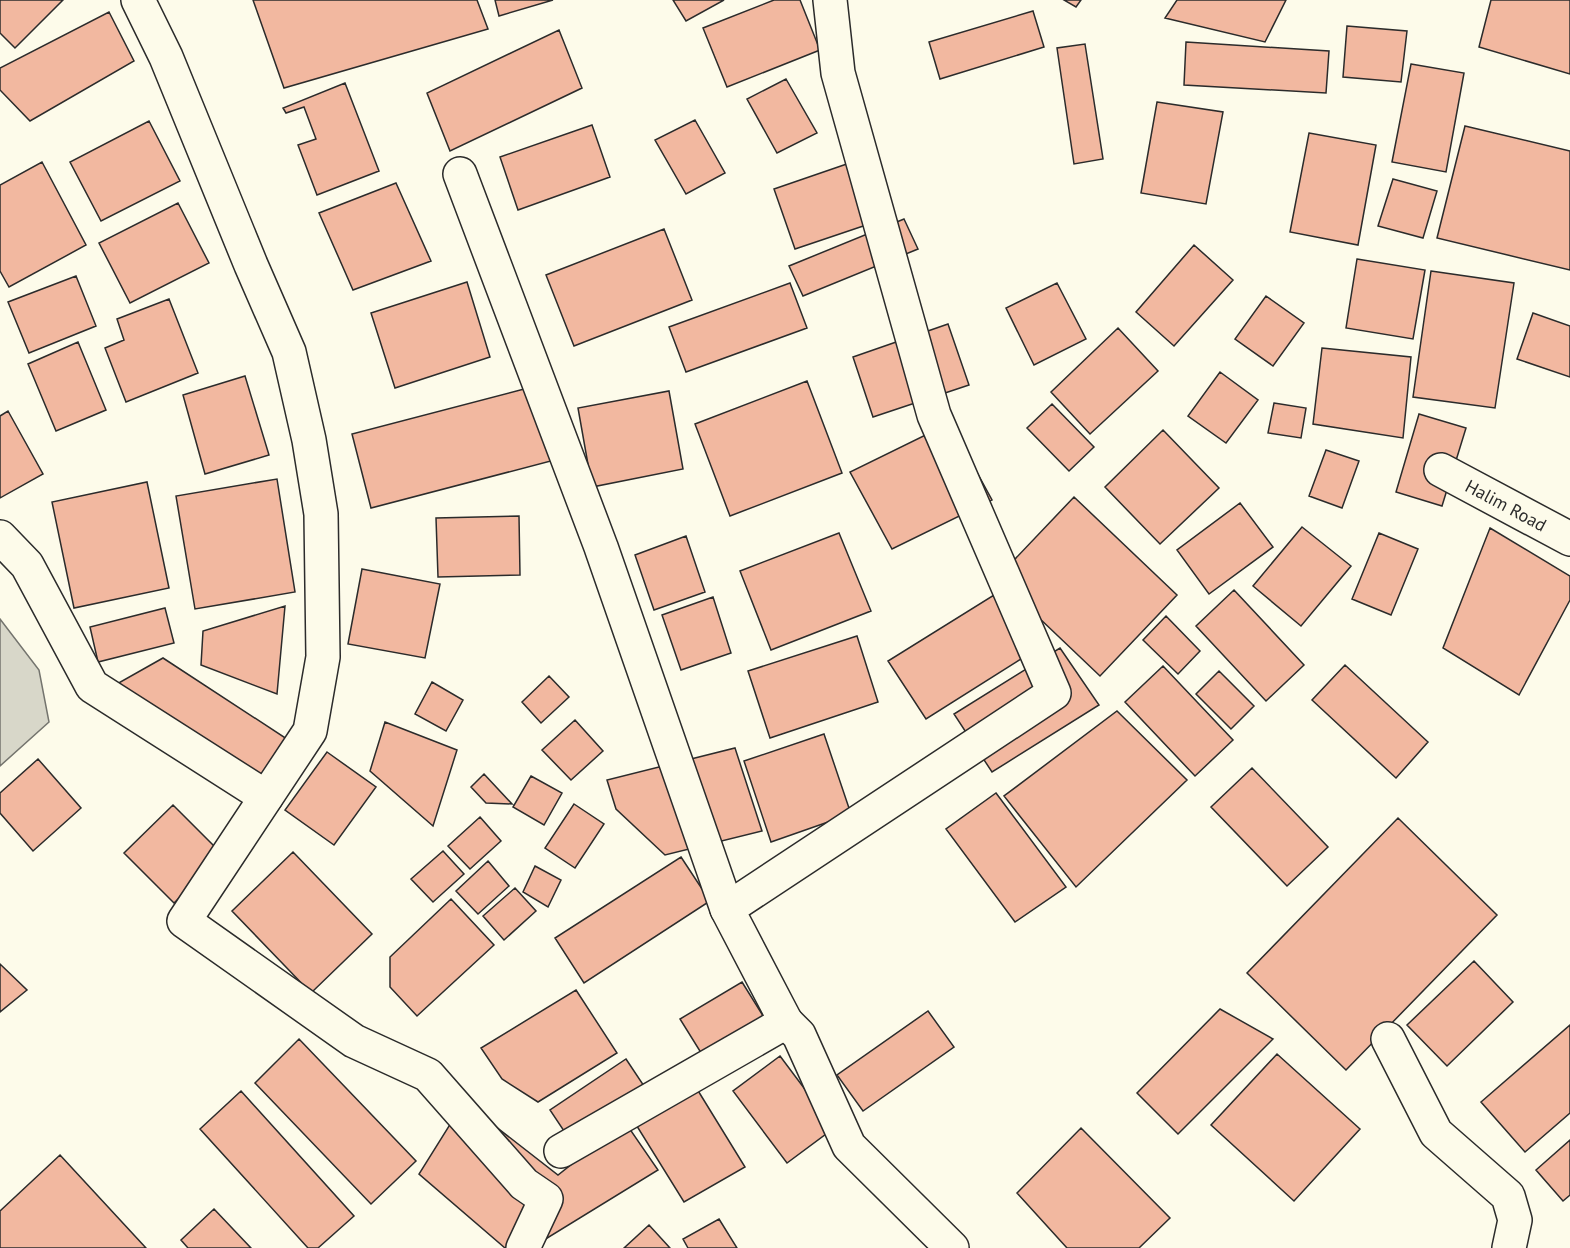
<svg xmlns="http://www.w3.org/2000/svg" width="1570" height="1248" viewBox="0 0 1570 1248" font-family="'PT Sans',sans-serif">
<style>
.water{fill:#d8d7c9;stroke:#74746e;stroke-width:1.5}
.building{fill:#f2b8a0;stroke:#2b2b2b;stroke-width:1.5}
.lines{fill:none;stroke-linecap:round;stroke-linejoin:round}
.minor-casing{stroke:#2b2b2b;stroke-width:36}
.minor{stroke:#fdfbea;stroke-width:33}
.labels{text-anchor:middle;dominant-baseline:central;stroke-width:4.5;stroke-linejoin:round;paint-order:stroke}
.street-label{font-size:18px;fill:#2b2b2b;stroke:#fdfbea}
</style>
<rect width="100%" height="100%" fill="#fdfbea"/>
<path class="water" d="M 0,619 L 39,670 L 49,722 L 0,766 Z"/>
<path class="building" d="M 0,0 L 63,0 L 15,48 L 0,33 Z
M 253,0 L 477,0 L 488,29 L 284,88 Z
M 495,0 L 553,0 L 499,16 Z
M 673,0 L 724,0 L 686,21 Z
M 774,0 L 800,0 L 820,50 L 727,87 L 703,28 Z
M 1064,0 L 1081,0 L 1076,7 Z
M 1177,0 L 1286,0 L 1265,42 L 1165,18 Z
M 1491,0 L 1570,0 L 1570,74 L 1479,47 Z
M 1033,11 L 1044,47 L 940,79 L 929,42 Z
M 109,12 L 134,61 L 30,121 L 0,90 L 0,68 Z
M 1347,26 L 1407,31 L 1401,82 L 1343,77 Z
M 559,30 L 582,88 L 450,151 L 427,93 Z
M 1186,42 L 1329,51 L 1326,93 L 1184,85 Z
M 1085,44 L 1103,159 L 1074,164 L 1057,48 Z
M 1411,64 L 1464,73 L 1446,172 L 1392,162 Z
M 786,79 L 817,133 L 777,153 L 747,99 Z
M 345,83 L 379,171 L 317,195 L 298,145 L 316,139 L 304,107 L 286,113 L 283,108 Z
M 1157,102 L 1223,112 L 1206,204 L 1141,193 Z
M 695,120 L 725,173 L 686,194 L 655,140 Z
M 149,121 L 180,181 L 101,221 L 70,162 Z
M 592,125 L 610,177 L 518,210 L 500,157 Z
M 1465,126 L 1570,151 L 1570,270 L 1437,238 Z
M 1309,133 L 1376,145 L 1358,245 L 1290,232 Z
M 870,156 L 890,217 L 795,249 L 774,189 Z
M 42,162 L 86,245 L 9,287 L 0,271 L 0,185 Z
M 1393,179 L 1437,191 L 1423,238 L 1378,226 Z
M 396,183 L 431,261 L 353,290 L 319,213 Z
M 178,203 L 209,263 L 130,303 L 99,243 Z
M 904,219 L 918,249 L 803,296 L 789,266 Z
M 664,229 L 692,300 L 574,346 L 546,275 Z
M 1194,245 L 1233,280 L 1174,346 L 1136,312 Z
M 1357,259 L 1425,270 L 1413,339 L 1346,328 Z
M 1431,271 L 1514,283 L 1495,408 L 1413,397 Z
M 76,276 L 96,326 L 29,353 L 8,302 Z
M 467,282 L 490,357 L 395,388 L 371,313 Z
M 790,283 L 807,328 L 686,372 L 669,327 Z
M 1057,283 L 1086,339 L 1034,365 L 1006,308 Z
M 1266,296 L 1304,323 L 1273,366 L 1235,339 Z
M 169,299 L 198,373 L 126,402 L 105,348 L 124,340 L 117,319 Z
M 1533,313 L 1570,326 L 1570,377 L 1517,359 Z
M 948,324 L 969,385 L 873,417 L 853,357 Z
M 1118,328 L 1158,371 L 1090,434 L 1051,392 Z
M 78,342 L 106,410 L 56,431 L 28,364 Z
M 1322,348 L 1411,357 L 1403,438 L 1313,424 Z
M 1220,372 L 1258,400 L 1226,443 L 1188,416 Z
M 245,376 L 269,455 L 205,474 L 183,395 Z
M 807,381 L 842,473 L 730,516 L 695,424 Z
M 547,383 L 566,457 L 371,508 L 352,434 Z
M 669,391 L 683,469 L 592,487 L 578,408 Z
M 1274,403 L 1306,408 L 1301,438 L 1268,433 Z
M 1052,404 L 1094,447 L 1069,471 L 1027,428 Z
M 8,411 L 43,474 L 0,498 L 0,416 Z
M 1419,414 L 1466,428 L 1442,506 L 1396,492 Z
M 950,423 L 992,500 L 892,549 L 850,472 Z
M 1163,430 L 1219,488 L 1160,544 L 1105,487 Z
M 1326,450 L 1359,461 L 1342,508 L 1309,496 Z
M 277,479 L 295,592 L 195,609 L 176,496 Z
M 147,482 L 169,588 L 74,608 L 52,502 Z
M 1074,497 L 1177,595 L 1100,676 L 997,578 Z
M 1240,503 L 1273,547 L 1209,594 L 1177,550 Z
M 519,516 L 520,575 L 438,577 L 436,518 Z
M 1302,527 L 1351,566 L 1301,626 L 1253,586 Z
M 1490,528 L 1570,576 L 1570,600 L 1519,695 L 1443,648 Z
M 839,533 L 871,611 L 771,650 L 740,571 Z
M 1379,533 L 1418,549 L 1391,615 L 1352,599 Z
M 686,536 L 705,592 L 654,610 L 635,555 Z
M 362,569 L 440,584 L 425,658 L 348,644 Z
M 1234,590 L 1304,665 L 1266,701 L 1196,626 Z
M 994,595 L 1032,652 L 926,719 L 888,661 Z
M 713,597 L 731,653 L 681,670 L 662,615 Z
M 285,606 L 277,694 L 201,665 L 203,631 Z
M 165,608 L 174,643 L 98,662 L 90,627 Z
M 1166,616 L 1200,651 L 1178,674 L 1143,640 Z
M 857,636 L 878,702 L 770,738 L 748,671 Z
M 1060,648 L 1099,705 L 992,772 L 954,714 Z
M 163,658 L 290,741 L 265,783 L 115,685 Z
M 1345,665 L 1428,742 L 1396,778 L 1312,700 Z
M 1163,666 L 1233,740 L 1195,776 L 1125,702 Z
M 1219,671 L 1254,706 L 1231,729 L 1196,694 Z
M 549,676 L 569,697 L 541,723 L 522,702 Z
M 432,682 L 463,700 L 446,731 L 415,714 Z
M 1117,711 L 1187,780 L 1076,887 L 1004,796 Z
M 575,720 L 603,751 L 571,780 L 542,750 Z
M 385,722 L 457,750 L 433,826 L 370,771 Z
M 824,734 L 851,814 L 771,842 L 744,761 Z
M 735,748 L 762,831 L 665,855 L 616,809 L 607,780 Z
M 327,752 L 376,787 L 334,845 L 285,810 Z
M 38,759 L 81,808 L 33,851 L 0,813 L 0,793 Z
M 1252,768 L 1328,847 L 1287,886 L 1211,807 Z
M 484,774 L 512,804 L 486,803 L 471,787 Z
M 531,776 L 562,793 L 544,825 L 513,807 Z
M 996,793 L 1066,887 L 1015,922 L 946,829 Z
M 574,804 L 604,824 L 575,868 L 545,848 Z
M 173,805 L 223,855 L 174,903 L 124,853 Z
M 480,817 L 501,841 L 470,869 L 448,846 Z
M 1398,818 L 1497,915 L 1346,1070 L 1247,973 Z
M 443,851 L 464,874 L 433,902 L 411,879 Z
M 293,852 L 372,934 L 311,993 L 232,911 Z
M 681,857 L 710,901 L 584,983 L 555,938 Z
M 488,861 L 509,886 L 478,914 L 456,891 Z
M 535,866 L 561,880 L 548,907 L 523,892 Z
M 515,888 L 536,911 L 504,940 L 483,916 Z
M 451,899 L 494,945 L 417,1016 L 390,987 L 390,957 Z
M 1474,961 L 1513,1002 L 1447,1066 L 1407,1025 Z
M 0,964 L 27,990 L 0,1012 Z
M 742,982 L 765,1019 L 703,1056 L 680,1019 Z
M 576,990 L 617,1053 L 538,1102 L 502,1079 L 481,1048 Z
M 1220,1009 L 1273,1039 L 1178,1134 L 1137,1093 Z
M 928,1011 L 954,1047 L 863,1111 L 837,1075 Z
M 1570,1025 L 1570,1113 L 1525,1152 L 1481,1102 Z
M 299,1039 L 416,1161 L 371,1204 L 255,1083 Z
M 1277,1054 L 1360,1129 L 1294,1201 L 1211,1125 Z
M 780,1056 L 834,1128 L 787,1163 L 733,1091 Z
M 626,1059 L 644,1086 L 568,1137 L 550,1110 Z
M 697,1089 L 745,1167 L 684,1202 L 635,1123 Z
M 241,1091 L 354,1216 L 318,1248 L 308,1248 L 200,1129 Z
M 464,1102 L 558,1175 L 625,1122 L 658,1170 L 531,1248 L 505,1248 L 419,1174 Z
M 1081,1128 L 1170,1218 L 1139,1248 L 1067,1248 L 1017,1193 Z
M 1570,1140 L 1570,1195 L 1563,1201 L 1536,1170 Z
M 60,1155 L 146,1248 L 0,1248 L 0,1211 Z
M 214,1209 L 251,1248 L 188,1248 L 181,1240 Z
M 719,1219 L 737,1248 L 688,1248 L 683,1239 Z
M 649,1225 L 670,1248 L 624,1248 Z"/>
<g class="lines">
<g class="minor-casing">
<g id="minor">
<path d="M 138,0 L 166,57 L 251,265 L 289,352 L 309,440 L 321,514 L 323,657 L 310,731 L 184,921 L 354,1041 L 428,1075 L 524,1184 L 546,1199 L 523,1248"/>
<path d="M 460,174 L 601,547 L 727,909"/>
<path id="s1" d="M 1441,470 L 1570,539"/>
<path d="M 0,537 L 27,565 L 92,686 L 266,797"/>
<path d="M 786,1022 L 799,1035 L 849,1146 L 952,1248"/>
<path d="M 1388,1039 L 1436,1133 L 1508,1196 L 1515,1220 L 1509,1248"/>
<path d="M 561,1151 L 786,1022 L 727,909 L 1054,693 L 934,415 L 838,73 L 830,0"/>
</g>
</g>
<use href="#minor" class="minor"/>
</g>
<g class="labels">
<g class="street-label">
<text stroke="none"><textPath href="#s1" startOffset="74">Halim Road</textPath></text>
</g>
</g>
</svg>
